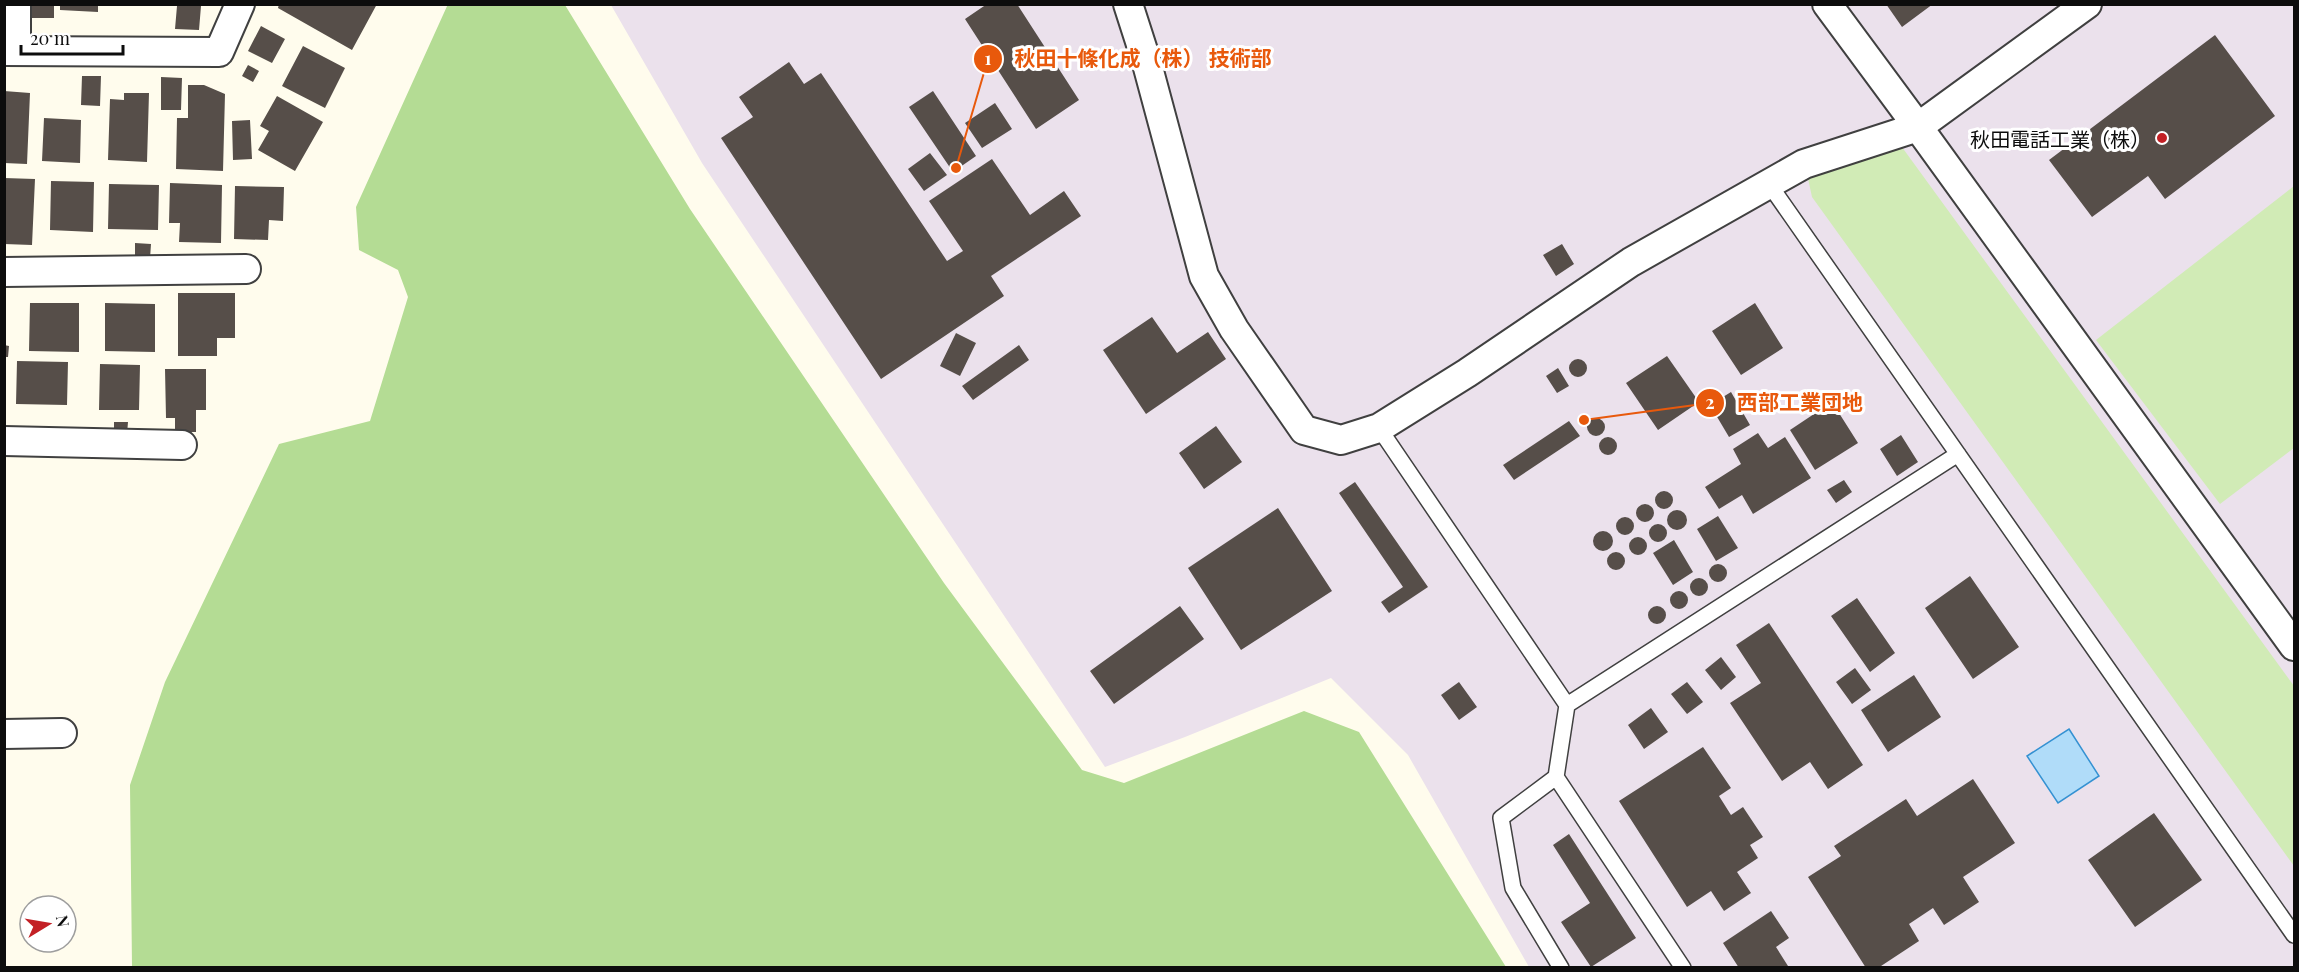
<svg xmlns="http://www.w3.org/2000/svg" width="2299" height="972" viewBox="0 0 2299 972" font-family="'Playfair Display','Noto Sans JP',serif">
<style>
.industrial{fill:#ebe1ec}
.green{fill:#d1ebb6}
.forest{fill:#b4dc94}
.water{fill:#b0dcf9;stroke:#3491d2;stroke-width:1.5}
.building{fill:#564e49}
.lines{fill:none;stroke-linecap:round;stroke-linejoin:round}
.lane-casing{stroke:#404040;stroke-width:18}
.street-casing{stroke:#404040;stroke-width:32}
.lane{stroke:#fff;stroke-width:15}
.street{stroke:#fff;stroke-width:28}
.poi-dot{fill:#c32025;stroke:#fff;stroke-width:2}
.labels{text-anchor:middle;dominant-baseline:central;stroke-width:6;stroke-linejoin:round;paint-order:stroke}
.poi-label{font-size:20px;fill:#0d0d0d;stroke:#fff;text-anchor:end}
.leader{fill:none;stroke:#e8590c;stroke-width:2}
.callout-dot{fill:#e8590c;stroke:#fff;stroke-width:2}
.mark-label{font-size:18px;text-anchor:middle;font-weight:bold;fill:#fff}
.callout-label{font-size:21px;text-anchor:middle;font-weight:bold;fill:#e8590c;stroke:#fff;stroke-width:6;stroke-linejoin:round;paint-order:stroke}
</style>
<rect width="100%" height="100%" fill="#fffced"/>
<path class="industrial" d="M 611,5 L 2294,5 L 2294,967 L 1529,967 L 1408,755 L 1331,678 L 1185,737 L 1105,767 L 702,163 Z"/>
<path class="green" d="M 1899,143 L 2294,686 L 2294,866 L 1812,197 L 1807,174 Z
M 2294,186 L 2294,448 L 2220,504 L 2096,340 Z"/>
<path class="forest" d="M 448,4 L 565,5 L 690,209 L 944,583 L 1082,770 L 1124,783 L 1304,711 L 1359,732 L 1506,967 L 132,967 L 130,785 L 165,682 L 279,444 L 370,421 L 408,297 L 398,270 L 359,250 L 356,207 Z"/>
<path class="water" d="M 2069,729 L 2099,776 L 2058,803 L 2027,756 Z"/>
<path class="building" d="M 31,4 L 54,4 L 54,18 L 30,18 Z
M 60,4 L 98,4 L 98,12 L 60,10 Z
M 279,4 L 377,4 L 352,50 L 278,8 Z
M 987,4 L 1017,4 L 1079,100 L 1036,129 L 965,19 Z
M 1886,4 L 1933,4 L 1902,27 Z
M 177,6 L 201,6 L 199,30 L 175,29 Z
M 261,26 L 285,39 L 272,63 L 248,51 Z
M 2215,35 L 2275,116 L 2165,199 L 2148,176 L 2092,217 L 2049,160 Z
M 303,46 L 345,68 L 325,108 L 282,86 Z
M 789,62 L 804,84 L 821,73 L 947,261 L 963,251 L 929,201 L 992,159 L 1030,215 L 1064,191 L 1081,216 L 991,276 L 1004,296 L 881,379 L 721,138 L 753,117 L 739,97 Z
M 248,65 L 259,71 L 253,82 L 242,76 Z
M 82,76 L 101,76 L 100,106 L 81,105 Z
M 161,77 L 182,78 L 181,110 L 161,110 Z
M 188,85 L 204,85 L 225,94 L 223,171 L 176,169 L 177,118 L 188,118 Z
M 4,91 L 30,93 L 27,164 L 4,163 Z
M 933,91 L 976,156 L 953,172 L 909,107 Z
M 124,93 L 149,93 L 147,162 L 108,160 L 110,99 L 124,100 Z
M 277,96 L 323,122 L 295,171 L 258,150 L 269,131 L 260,126 Z
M 995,103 L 1012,129 L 982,148 L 965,123 Z
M 44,118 L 81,120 L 80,163 L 42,161 Z
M 250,120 L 252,159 L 233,160 L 232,121 Z
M 930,153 L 947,175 L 924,191 L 908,169 Z
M 4,178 L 35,179 L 32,245 L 4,244 Z
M 51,181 L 94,182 L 93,232 L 50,230 Z
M 170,183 L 222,185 L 221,243 L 179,242 L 180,223 L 169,223 Z
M 109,184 L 159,185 L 158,230 L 108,229 Z
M 235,186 L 284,187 L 283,221 L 269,220 L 268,240 L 234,239 Z
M 135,243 L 151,244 L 150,259 L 135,258 Z
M 1562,244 L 1574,264 L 1556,276 L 1543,255 Z
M 178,293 L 235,293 L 235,338 L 217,338 L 217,356 L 178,356 Z
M 30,303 L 79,303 L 79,352 L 29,351 Z
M 105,303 L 155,304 L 155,352 L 105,351 Z
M 1755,303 L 1783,348 L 1741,375 L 1712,331 Z
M 1152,317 L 1177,353 L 1208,332 L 1226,359 L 1146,414 L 1103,350 Z
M 956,333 L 976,343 L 960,376 L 940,366 Z
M 4,345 L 9,346 L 8,357 L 4,357 Z
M 1019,345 L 1029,360 L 973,400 L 962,386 Z
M 1667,356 L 1699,402 L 1658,430 L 1626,383 Z
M1569 368a9 9 0 1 1 18 0a9 9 0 1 1-18 0Z
M 17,361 L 68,362 L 67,405 L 16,404 Z
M 100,364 L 140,365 L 139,410 L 99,410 Z
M 1558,368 L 1569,386 L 1557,393 L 1546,376 Z
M 165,369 L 206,369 L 206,410 L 196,410 L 196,432 L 175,432 L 175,418 L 166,418 Z
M 1731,392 L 1750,425 L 1729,437 L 1710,405 Z
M 1832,402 L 1858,443 L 1815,470 L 1790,430 Z
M1587 427a9 9 0 1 1 18 0a9 9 0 1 1-18 0Z
M 1569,421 L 1580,436 L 1514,480 L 1503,465 Z
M 114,422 L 128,422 L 127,434 L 114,433 Z
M 1216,426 L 1242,462 L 1204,489 L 1179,453 Z
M 1758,433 L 1768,448 L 1785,437 L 1811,478 L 1753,514 L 1742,495 L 1719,509 L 1705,487 L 1741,464 L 1733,449 Z
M 1901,435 L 1918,462 L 1897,476 L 1880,449 Z
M1599 446a9 9 0 1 1 18 0a9 9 0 1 1-18 0Z
M 1844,480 L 1852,492 L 1836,503 L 1827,490 Z
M 1355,482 L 1428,587 L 1389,613 L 1381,602 L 1403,587 L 1339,493 Z
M1655 500a9 9 0 1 1 18 0a9 9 0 1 1-18 0Z
M1636 513a9 9 0 1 1 18 0a9 9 0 1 1-18 0Z
M 1278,508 L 1332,591 L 1241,650 L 1188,568 Z
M1667 520a10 10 0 1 1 20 0a10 10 0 1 1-20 0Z
M 1718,516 L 1738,548 L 1716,561 L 1697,529 Z
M1616 526a9 9 0 1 1 18 0a9 9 0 1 1-18 0Z
M1649 533a9 9 0 1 1 18 0a9 9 0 1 1-18 0Z
M1593 541a10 10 0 1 1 20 0a10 10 0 1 1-20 0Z
M1629 546a9 9 0 1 1 18 0a9 9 0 1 1-18 0Z
M 1674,540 L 1693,572 L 1673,585 L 1653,553 Z
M1607 561a9 9 0 1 1 18 0a9 9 0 1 1-18 0Z
M1709 573a9 9 0 1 1 18 0a9 9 0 1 1-18 0Z
M 1970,576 L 2019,647 L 1973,679 L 1925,608 Z
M1690 587a9 9 0 1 1 18 0a9 9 0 1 1-18 0Z
M1670 600a9 9 0 1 1 18 0a9 9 0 1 1-18 0Z
M 1857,598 L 1895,653 L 1870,672 L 1831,616 Z
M1648 615a9 9 0 1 1 18 0a9 9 0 1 1-18 0Z
M 1180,606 L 1204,639 L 1114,704 L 1090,671 Z
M 1769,623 L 1863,765 L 1828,789 L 1810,762 L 1782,781 L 1730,703 L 1761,683 L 1736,645 Z
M 1721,657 L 1736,677 L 1721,690 L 1705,670 Z
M 1855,668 L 1871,690 L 1852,704 L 1836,682 Z
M 1914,675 L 1941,717 L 1888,752 L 1861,710 Z
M 1459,682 L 1477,707 L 1459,720 L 1441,695 Z
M 1687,682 L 1703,702 L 1687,714 L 1671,694 Z
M 1651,708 L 1668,732 L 1644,749 L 1628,725 Z
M 1703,747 L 1731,788 L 1719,796 L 1731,815 L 1743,807 L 1763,837 L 1750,845 L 1758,858 L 1737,872 L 1751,893 L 1724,911 L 1711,891 L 1687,907 L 1619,801 Z
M 1973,779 L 2015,843 L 1963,877 L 1979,902 L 1944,925 L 1933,908 L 1909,924 L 1919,941 L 1878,968 L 1866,968 L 1808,877 L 1841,856 L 1834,846 L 1906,799 L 1917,816 Z
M 2154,813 L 2202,880 L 2135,927 L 2088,860 Z
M 1569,834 L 1636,938 L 1591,967 L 1561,922 L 1590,903 L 1553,845 Z
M 1771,911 L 1789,938 L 1776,947 L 1788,966 L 1739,968 L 1723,943 Z"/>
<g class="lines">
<g class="lane-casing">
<path id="lane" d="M 1769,184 L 2294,935
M 1379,428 L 1567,705 L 1958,454
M 1556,777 L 1683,968
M 1561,968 L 1513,888 L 1501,818 L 1556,777 L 1567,705"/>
</g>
<g class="street-casing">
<path id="street" d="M 16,4 L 16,51
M 1128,4 L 1146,60 L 1204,276 L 1234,329 L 1304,430 L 1341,440 L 1379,428 L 1467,373 L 1631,262 L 1804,164 L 1918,127 L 2087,4
M 1827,4 L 1918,127 L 2294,646
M 4,51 L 219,52 L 240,4
M 4,272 L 246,269
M 4,441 L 182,445
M 4,734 L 62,733"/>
</g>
<use href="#lane" class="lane"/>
<use href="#street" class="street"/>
</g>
<circle class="poi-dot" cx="2162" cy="138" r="6"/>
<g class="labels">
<g class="poi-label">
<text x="2150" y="138">秋田電話工業（株）</text>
</g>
</g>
<path class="leader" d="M956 168L988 59M1584 420L1710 403"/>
<g class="callout-dot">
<circle cx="956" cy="168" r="6"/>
<circle cx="1584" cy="420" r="6"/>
<circle cx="988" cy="59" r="15"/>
<circle cx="1710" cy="403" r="15"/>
</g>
<g class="mark-label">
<text x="988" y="65">1</text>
<text x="1710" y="409">2</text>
</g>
<g class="callout-label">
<text x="1143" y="66">秋田十條化成（株） 技術部</text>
<text x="1800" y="410">西部工業団地</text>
</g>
<rect width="2299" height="972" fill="none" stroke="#0d0d0d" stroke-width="12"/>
<g transform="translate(48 924) rotate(79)"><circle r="28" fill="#ffffff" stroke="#9e9e9e" stroke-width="1.5"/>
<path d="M0-4.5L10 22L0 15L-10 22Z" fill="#c32025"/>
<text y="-9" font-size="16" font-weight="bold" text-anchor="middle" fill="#0d0d0d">N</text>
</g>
<path d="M21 45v9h102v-9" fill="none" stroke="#0d0d0d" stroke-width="3"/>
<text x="30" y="45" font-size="18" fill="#0d0d0d" stroke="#ffffff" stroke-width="4.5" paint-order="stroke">20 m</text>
</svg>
